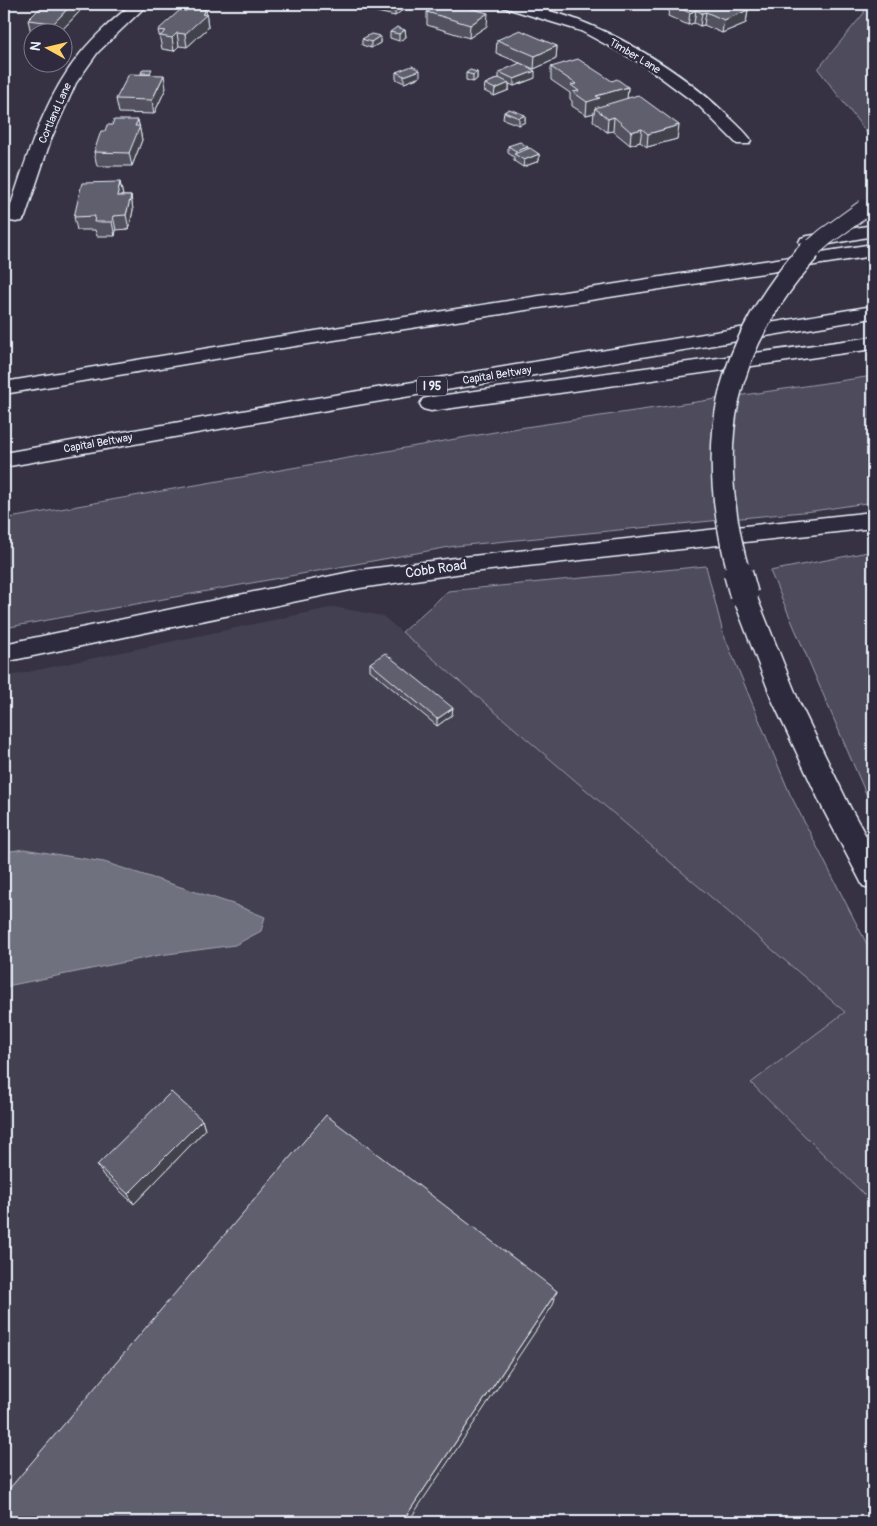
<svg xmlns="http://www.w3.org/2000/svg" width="877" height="1526" viewBox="0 0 877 1526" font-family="Pangolin,sans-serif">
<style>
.built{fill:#433f51}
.green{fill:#4d4b5c;stroke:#9a9eaa}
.water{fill:#70717f;stroke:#a0a4af}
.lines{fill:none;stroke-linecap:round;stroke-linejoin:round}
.street-casing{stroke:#e8f1f8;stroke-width:3}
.highway-casing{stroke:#e8f1f8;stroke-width:3}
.street{fill:#2f2a3d;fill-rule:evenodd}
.highway{fill:#2f2a3d;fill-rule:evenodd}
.highway-bridge-far2-casing{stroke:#e8f1f8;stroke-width:19;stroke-linecap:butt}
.highway-bridge-far1-casing{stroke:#e8f1f8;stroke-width:24;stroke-linecap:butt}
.highway-bridge-casing{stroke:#e8f1f8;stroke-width:31;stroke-linecap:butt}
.highway-bridge-far2{stroke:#2f2a3d;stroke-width:17}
.highway-bridge-far1{stroke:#2f2a3d;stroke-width:21}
.highway-bridge{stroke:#2f2a3d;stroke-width:28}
.wall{fill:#53515f;stroke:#e8f1f8}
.shaded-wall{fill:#43424d;stroke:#e8f1f8}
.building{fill:#605e6e;stroke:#e8f1f8}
.labels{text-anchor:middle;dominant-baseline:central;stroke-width:5;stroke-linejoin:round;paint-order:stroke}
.far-street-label{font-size:11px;fill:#e8f1f8;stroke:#2f2a3d}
.shield{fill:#2f2a3d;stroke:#b0b5c0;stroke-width:1}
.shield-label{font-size:12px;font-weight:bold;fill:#e8f1f8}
.street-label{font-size:14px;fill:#e8f1f8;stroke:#2f2a3d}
</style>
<rect width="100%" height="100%" fill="#363244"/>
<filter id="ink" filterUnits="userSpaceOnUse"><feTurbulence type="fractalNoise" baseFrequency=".02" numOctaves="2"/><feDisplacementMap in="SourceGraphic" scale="10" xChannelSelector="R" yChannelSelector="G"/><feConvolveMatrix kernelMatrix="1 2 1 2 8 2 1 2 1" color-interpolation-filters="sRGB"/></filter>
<g filter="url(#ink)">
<path class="built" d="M 334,607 L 383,616 L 845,1012 L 752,1083 L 873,1203 L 873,1522 L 4,1522 L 4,677 Z"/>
<path class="green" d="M 865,4 L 873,4 L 873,141 L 818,69 L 864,13 Z
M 873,376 L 873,502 L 813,511 L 455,546 L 4,628 L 4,519 L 512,429 Z
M 873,551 L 873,810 L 770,571 Z
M 706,566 L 723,633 L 790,794 L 873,956 L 873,1203 L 751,1083 L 845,1012 L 402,632 L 448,591 Z"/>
<path class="water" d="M 24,849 L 104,862 L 233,904 L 265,917 L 261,931 L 235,945 L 160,955 L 12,985 L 4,989 L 4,852 Z"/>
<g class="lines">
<g class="street-casing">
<path id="street" d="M 132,4 L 148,4 L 98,52 L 76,83 L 51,139 L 25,217 L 22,221 L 16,222 L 10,221 L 7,217 C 26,161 42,101 80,54 C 95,35 114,19 132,4 Z
M 501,4 C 576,4 674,64 727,115 C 735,123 745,131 751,140 L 749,144 L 737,144 L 699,106 L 644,65 L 581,31 L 503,7 Z
M 873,512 L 873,528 L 463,573 L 360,588 L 4,662 L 4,644 L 360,570 L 463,557 Z"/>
</g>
<g class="highway-casing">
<path id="highway" d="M 873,225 L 873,236 L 808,248 L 801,246 L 799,242 L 801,238 L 808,236 Z
M 873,244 L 873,256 L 270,350 L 4,394 L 4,382 L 270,338 Z
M 873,306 L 873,318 L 304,414 L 4,467 L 4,453 L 304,400 Z
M 873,337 L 873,349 L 431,411 L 423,409 L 420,404 L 423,399 L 431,397 Z
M 744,586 L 753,589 L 756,595 L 799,702 L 850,807 L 873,849 L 873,889 L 863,886 L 824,811 L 773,702 L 732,595 L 735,589 Z"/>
</g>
<use href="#street" class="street"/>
<use href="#highway" class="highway"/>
<g class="highway-bridge-far2-casing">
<path id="highway-bridge-far2" d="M 809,251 L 825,237 L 865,208"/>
</g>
<g class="highway-bridge-far1-casing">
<path id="highway-bridge-far1" d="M 739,574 C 704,446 721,350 810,250"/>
</g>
<g class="highway-bridge-casing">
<path id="highway-bridge" d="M 738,573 L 744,595"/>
</g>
<use href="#highway-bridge-far2" class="highway-bridge-far2"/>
<use href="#highway-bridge-far1" class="highway-bridge-far1"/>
<use href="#highway-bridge" class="highway-bridge"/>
</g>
<path class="wall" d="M 44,4 L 78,4 L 80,11 L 60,32 L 32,32 L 32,33 L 31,33 L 28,20 Z
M 354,4 L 410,4 L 395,16 L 354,7 Z
M 670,4 L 748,10 L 746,23 L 722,33 L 704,25 L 700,26 L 694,23 L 688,25 L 668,16 Z
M 206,10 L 208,28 L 187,47 L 179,46 L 174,51 L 162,49 L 158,30 L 186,11 Z
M 427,12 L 487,26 L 469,38 L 427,25 Z
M 405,30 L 406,37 L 399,41 L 390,38 L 390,32 Z
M 380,36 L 380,43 L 371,48 L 362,45 L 362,39 Z
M 497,40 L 557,46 L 556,59 L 534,69 L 496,53 Z
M 551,67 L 612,81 L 628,87 L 627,98 L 679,125 L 677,139 L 647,147 L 640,142 L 630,145 L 613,131 L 607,132 L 593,121 L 594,113 L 586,115 L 572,106 L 572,101 L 570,99 L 570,93 L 551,80 Z
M 143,69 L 153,75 L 166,88 L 154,114 L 119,113 L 116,99 L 141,74 Z
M 396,72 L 420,77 L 404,83 L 396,79 Z
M 477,72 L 477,79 L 473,82 L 466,80 L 466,73 Z
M 499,72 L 535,78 L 514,86 L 509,84 L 509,90 L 494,96 L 484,91 L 485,84 L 499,78 Z
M 504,112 L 525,115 L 525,122 L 519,125 L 503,119 Z
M 138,120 L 142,140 L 132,166 L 97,166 L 94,152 L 112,125 Z
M 508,146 L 528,149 L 539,154 L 539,161 L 523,167 L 514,161 L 514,157 L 508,153 Z
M 120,182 L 123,196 L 131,196 L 133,210 L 129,229 L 116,230 L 115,236 L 97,236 L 95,230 L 77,230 L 74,217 Z
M 370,663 L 452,715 L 437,726 L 370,670 Z
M 202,1120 L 205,1130 L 134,1204 L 103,1175 L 97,1165 Z"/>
<path class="shaded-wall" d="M 72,4 L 78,4 L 80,11 L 60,32 L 56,32 L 54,23 Z
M 395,4 L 410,4 L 395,16 Z
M 206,10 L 208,28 L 187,47 L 185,34 Z
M 696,10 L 694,23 L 688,25 L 690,13 Z
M 748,10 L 746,23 L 722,33 L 724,20 Z
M 706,12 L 704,25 L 700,26 L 702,13 Z
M 488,13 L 487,26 L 469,38 L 470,25 Z
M 405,30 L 406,37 L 399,41 L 399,34 Z
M 177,33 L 179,46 L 174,51 L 172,38 Z
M 380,36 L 380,43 L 371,48 L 371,42 Z
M 557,46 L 556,59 L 534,69 L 535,56 Z
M 420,70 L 420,77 L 404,83 L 404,76 Z
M 535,71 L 535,78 L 514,86 L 514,79 Z
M 477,72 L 477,79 L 473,82 L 473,75 Z
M 6,75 L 10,88 L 4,97 L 4,78 Z
M 164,75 L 166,88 L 154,114 L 152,100 Z
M 509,83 L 509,90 L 494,96 L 495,89 Z
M 628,87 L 627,100 L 595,109 L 595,108 L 594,113 L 586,115 L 587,102 L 596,96 Z
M 525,115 L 525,122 L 519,125 L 519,118 Z
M 614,117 L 613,131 L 607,132 L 608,119 Z
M 138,120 L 142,140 L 132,166 L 129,153 L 135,126 Z
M 679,125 L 677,139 L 647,147 L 648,134 Z
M 642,129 L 640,142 L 630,145 L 631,132 Z
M 528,147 L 528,154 L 516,155 L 516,151 Z
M 539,154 L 539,161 L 523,167 L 524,160 Z
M 120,182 L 123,196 L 117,196 Z
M 131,196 L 133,210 L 129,229 L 126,215 Z
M 113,216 L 116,230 L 115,236 L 112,222 Z
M 453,708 L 452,715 L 437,726 L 437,719 Z
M 202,1120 L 205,1130 L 134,1204 L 128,1194 Z
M 557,1291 L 553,1305 L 408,1522 L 402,1522 Z"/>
<path class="building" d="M 44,4 L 72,4 L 54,23 L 28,20 Z
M 441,4 L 454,4 L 488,13 L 470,25 L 427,12 Z
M 670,4 L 734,4 L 748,10 L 724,20 L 706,12 L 702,13 L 696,10 L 690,13 Z
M 190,7 L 206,10 L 202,14 L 206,15 L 185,34 L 177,33 L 172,38 L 160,36 L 166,31 L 158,30 L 180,10 L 186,11 Z
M 397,27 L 405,30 L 399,34 L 390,32 Z
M 520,30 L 557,46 L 535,56 L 497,40 Z
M 371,34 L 380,36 L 371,42 L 362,39 Z
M 578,59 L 612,81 L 617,79 L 628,87 L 596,96 L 600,98 L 587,102 L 573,92 L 579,91 L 571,85 L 576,84 L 551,67 Z
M 520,63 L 535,71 L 514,79 L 499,72 Z
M 412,66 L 420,70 L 404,76 L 396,72 Z
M 143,69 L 152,69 L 150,73 L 141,73 Z
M 470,70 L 477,72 L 473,75 L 466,73 Z
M 129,74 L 164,75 L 152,100 L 116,99 Z
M 499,78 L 509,83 L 495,89 L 485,84 Z
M 638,95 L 679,125 L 648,134 L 642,129 L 631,132 L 614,117 L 608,119 L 595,108 Z
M 509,109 L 525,115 L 519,118 L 504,112 Z
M 114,120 L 138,120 L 135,126 L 140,126 L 129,153 L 94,152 L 101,131 L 105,131 L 107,125 L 112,125 Z
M 520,142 L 528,147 L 516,151 L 508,146 Z
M 530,148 L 539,154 L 524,160 L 514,154 Z
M 120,182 L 117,196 L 131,196 L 126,215 L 113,216 L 112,222 L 94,222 L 95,216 L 74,217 L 82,183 Z
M 385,653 L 453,708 L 437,719 L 370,663 Z
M 171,1092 L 202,1120 L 128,1194 L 97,1165 Z
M 326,1115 L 557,1291 L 402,1522 L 4,1522 L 4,1495 Z"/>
</g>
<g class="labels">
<g class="far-street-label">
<text transform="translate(635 56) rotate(31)">Timber Lane</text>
<text transform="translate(55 113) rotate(-66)">Cortland Lane</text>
<text transform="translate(497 375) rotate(-9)">Capital Beltway</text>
<text transform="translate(98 443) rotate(-10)">Capital Beltway</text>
</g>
<rect class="shield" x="417" y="376.5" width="30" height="19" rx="4"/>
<g class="shield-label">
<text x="432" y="386">I 95</text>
</g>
<g class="street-label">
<text transform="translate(436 569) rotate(-8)">Cobb Road</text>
</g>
</g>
<rect width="877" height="1526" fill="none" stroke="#2f2a3d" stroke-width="20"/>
<rect x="10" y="10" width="857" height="1506" fill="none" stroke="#e8f1f8" stroke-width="2" filter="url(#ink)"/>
<g transform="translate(48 48) rotate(278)"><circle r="24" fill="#2f2a3d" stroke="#797a88"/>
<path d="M0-4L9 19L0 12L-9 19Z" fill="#ffd166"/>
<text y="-8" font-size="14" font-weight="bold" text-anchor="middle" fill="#e8f1f8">N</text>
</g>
</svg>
